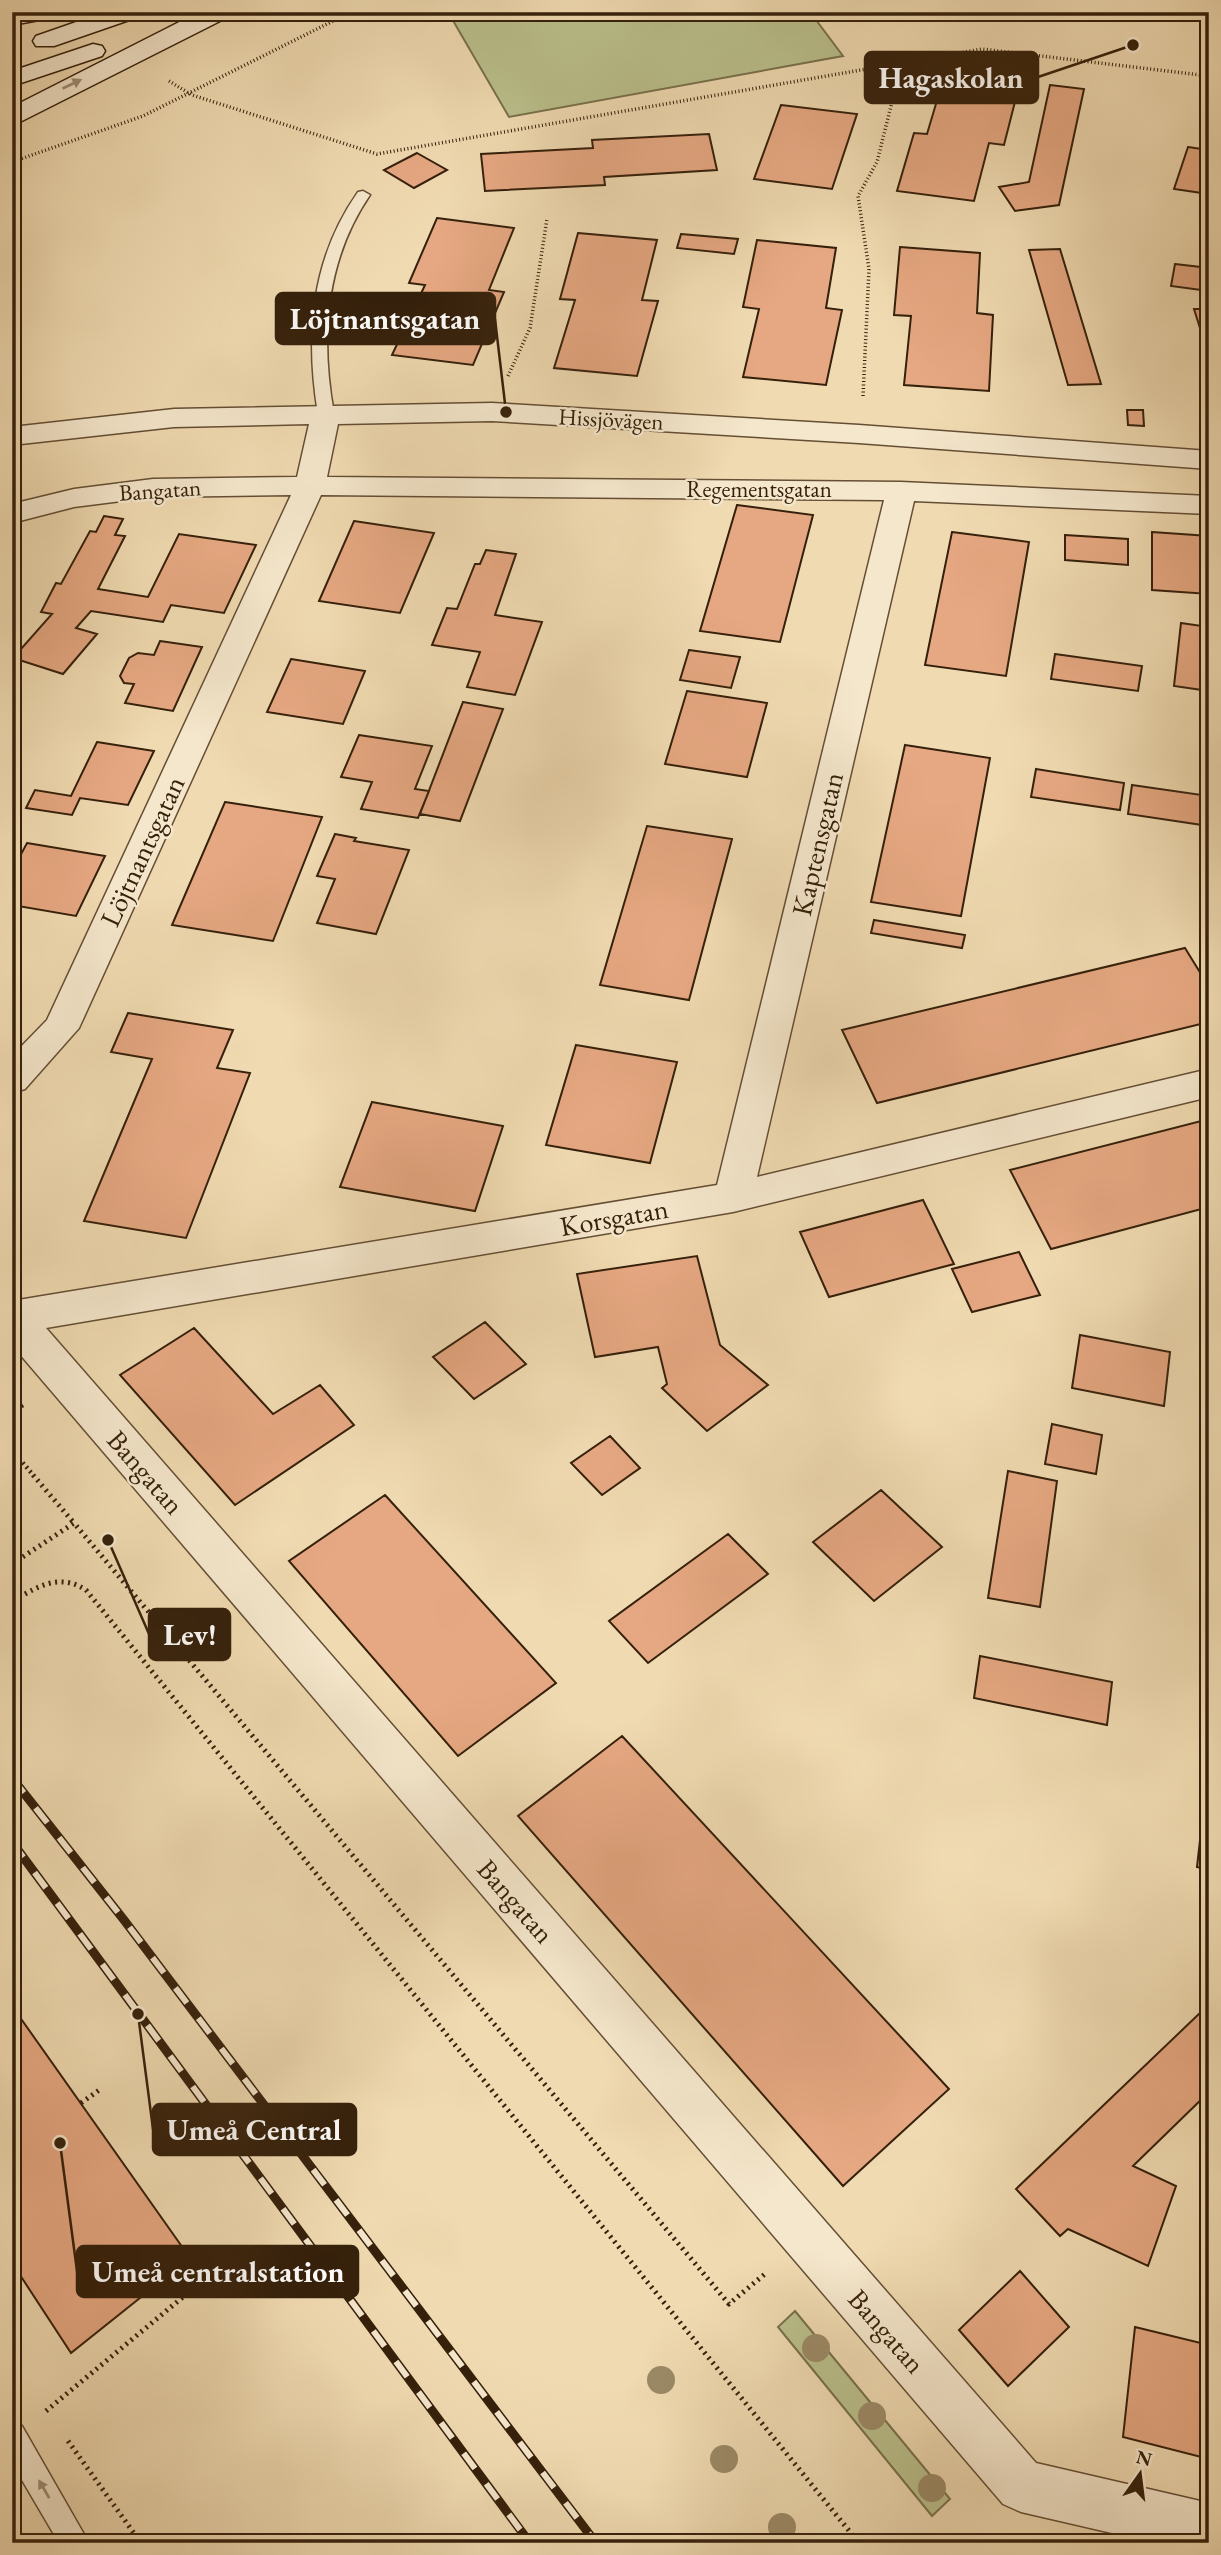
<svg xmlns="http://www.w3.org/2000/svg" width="1221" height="2555" viewBox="0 0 1221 2555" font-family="'EB Garamond',serif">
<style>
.green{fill:#bac08c;stroke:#78704c;stroke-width:2}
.building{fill:#e6a882;stroke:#35200b;stroke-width:2}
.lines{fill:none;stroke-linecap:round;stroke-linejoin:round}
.service-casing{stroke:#644e34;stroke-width:3}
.minor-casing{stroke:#644e34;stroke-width:3}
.secondary-casing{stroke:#35200b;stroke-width:3}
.path-far2{stroke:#35200b;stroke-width:3.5;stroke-dasharray:1 2.5;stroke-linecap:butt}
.path-far1{stroke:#35200b;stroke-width:4.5;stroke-dasharray:2 3.5;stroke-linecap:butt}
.path{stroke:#35200b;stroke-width:5;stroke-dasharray:2 4.5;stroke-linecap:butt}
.service{fill:#f5e7cc;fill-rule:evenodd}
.minor{fill:#f5e7cc;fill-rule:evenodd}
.secondary{fill:#f5e7cc;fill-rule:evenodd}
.rail-casing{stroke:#35200b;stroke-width:9}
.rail{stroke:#f5e7cc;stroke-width:6;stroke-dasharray:19;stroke-linecap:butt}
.tree{fill:#9b8a67}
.oneway{fill:#9f8d75}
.labels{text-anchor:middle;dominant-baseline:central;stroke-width:5;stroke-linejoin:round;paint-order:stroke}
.far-street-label{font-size:23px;fill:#35200b;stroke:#f5e7cc}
.street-label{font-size:28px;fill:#35200b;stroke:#f5e7cc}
.leader{fill:none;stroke:#35200b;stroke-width:2.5}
.callout-dot{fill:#35200b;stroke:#f5e7cc;stroke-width:2.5}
.callout{fill:#35200b;stroke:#35200b;stroke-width:2.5}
.callout-label{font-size:30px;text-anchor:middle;font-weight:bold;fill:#fff}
</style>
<rect width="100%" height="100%" fill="#f0dab1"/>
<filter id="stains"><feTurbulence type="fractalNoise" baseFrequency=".00286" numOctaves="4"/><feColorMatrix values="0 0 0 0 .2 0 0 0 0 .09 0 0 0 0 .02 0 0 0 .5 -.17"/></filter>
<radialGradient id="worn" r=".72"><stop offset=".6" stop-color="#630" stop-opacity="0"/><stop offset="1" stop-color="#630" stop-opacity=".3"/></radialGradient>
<path class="green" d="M 448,12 L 810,12 L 843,56 L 509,117 Z
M 795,2311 L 950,2499 L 932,2516 L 778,2327 Z"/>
<path class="building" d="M 944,77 L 1019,86 L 1004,145 L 989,143 L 974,201 L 897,191 L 914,133 L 927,134 Z
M 1050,85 L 1084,89 L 1059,205 L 1015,211 L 999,187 L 1029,182 Z
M 781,105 L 857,114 L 832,189 L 754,179 Z
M 709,134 L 717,170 L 604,177 L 605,185 L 485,191 L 481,154 L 593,148 L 592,140 Z
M 1188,147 L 1209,150 L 1209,194 L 1174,189 Z
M 417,153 L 447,170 L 414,188 L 384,170 Z
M 437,218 L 514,228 L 489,290 L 504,292 L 473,365 L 392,355 L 425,285 L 409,283 Z
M 578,233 L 657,240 L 642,300 L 658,301 L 637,376 L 554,368 L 575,300 L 560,299 Z
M 681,234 L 738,239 L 734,254 L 677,248 Z
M 757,240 L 836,248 L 826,308 L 842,310 L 826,385 L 743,377 L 759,309 L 743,307 Z
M 900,247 L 980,253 L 977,313 L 993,315 L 989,391 L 904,385 L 911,316 L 894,315 Z
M 1060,249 L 1101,384 L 1068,385 L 1029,250 Z
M 1175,264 L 1209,268 L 1209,291 L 1171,286 Z
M 1194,309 L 1209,309 L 1209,344 L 1205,344 Z
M 1127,410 L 1143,410 L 1144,426 L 1128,425 Z
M 737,505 L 813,515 L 780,642 L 700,631 Z
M 104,516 L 123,519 L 115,535 L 125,536 L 98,589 L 148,597 L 179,534 L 256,545 L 224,613 L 171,605 L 163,622 L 91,611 L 76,628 L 97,634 L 63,674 L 13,658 L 52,614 L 41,612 L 56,583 L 61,584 L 90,531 L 96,532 Z
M 354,521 L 434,533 L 400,613 L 319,601 Z
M 952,532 L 1029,542 L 1006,676 L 925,665 Z
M 1152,532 L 1209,536 L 1209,594 L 1152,590 Z
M 1065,535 L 1128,539 L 1128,565 L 1065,560 Z
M 486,550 L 516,554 L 495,615 L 542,622 L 515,695 L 467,687 L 480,652 L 432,645 L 447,608 L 457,609 L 475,564 L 480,564 Z
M 1181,623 L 1209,627 L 1209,691 L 1174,686 Z
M 160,641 L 202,647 L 173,711 L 125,703 L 134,684 L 124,683 L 120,676 L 129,658 L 138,653 L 154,655 Z
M 689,650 L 740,657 L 731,688 L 680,680 Z
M 1055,654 L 1142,666 L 1138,691 L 1051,679 Z
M 291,659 L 365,671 L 343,724 L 267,712 Z
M 687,691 L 767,703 L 747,777 L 665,764 Z
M 463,702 L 503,709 L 460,821 L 420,814 Z
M 359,735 L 432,746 L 415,789 L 429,791 L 418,818 L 361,809 L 372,782 L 341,777 Z
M 97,742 L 154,751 L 128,805 L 80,798 L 72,815 L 26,808 L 35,790 L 71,796 Z
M 905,745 L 990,758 L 961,916 L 871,902 Z
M 1036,769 L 1124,783 L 1120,810 L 1031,797 Z
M 1132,785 L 1209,796 L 1209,826 L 1128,814 Z
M 225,802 L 322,817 L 273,941 L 172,925 Z
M 647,826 L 732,839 L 689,1000 L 600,985 Z
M 335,834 L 356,838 L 354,841 L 409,850 L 376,934 L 317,923 L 335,879 L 317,876 Z
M 27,843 L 105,856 L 76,916 L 12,905 L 12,871 Z
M 874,920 L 965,935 L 962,948 L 871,933 Z
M 1185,948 L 1209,987 L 1209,1022 L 877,1103 L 842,1030 Z
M 128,1013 L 233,1030 L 217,1068 L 250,1073 L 186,1238 L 84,1221 L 152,1059 L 111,1052 Z
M 576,1045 L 677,1062 L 650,1163 L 546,1145 Z
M 372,1102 L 503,1126 L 475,1211 L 340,1187 Z
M 1209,1119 L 1209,1207 L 1051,1249 L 1010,1170 Z
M 923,1200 L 954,1264 L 829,1297 L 800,1232 Z
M 1019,1252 L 1040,1295 L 972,1312 L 952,1269 Z
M 697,1256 L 720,1345 L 768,1385 L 707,1431 L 662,1388 L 667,1384 L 658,1347 L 595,1357 L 577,1274 Z
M 485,1322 L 526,1364 L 474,1399 L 433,1357 Z
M 194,1328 L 273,1414 L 320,1385 L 354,1425 L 235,1505 L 120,1375 Z
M 1080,1335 L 1170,1352 L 1164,1406 L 1072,1388 Z
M 1052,1424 L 1102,1435 L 1096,1474 L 1045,1464 Z
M 610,1436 L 640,1468 L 602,1495 L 571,1463 Z
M 1008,1471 L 1057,1481 L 1040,1607 L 988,1598 Z
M 881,1490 L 942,1547 L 874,1601 L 813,1542 Z
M 385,1495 L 556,1683 L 458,1756 L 289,1561 Z
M 728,1534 L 768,1574 L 648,1663 L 609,1621 Z
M 980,1656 L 1112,1682 L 1107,1725 L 974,1698 Z
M 622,1736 L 949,2089 L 843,2186 L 518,1816 Z
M 1208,1769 L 1209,1769 L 1209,1870 L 1197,1867 Z
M 12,2006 L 190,2258 L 71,2353 L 20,2275 L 12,2281 Z
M 1201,2012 L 1209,2020 L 1209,2092 L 1133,2166 L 1176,2186 L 1148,2266 L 1068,2229 L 1060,2236 L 1016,2189 Z
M 1020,2271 L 1069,2327 L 1008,2386 L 959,2330 Z
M 1135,2327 L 1209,2345 L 1209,2459 L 1123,2437 Z"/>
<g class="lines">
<g class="service-casing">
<path id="service" d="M 363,191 L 370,195 C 325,261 320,337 334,414 L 326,419 L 318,414 C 305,335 311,259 358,192 Z
M 12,2422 L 22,2426 L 89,2543 L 59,2543 L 12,2463 Z"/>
</g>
<g class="minor-casing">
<path id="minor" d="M 492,403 L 859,425 L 1209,451 L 1209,469 L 859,443 L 492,421 L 338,424 L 327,477 L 901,482 L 1209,496 L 1209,514 L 914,501 L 757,1177 L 1209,1069 L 1209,1097 L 733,1212 L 46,1328 L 1036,2463 L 1209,2503 L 1209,2543 L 1155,2543 L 1021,2512 L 1003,2504 L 12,1345 L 12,1301 L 717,1185 L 884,500 L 321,495 L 79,1028 L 25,1089 L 12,1093 L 12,1056 L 47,1020 L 291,495 L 153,497 L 74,507 L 12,523 L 12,504 L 74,489 L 153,479 L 297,477 L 309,424 L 174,427 L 12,445 L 12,427 L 174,409 Z"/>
</g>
<g class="secondary-casing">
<path id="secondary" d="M 12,12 L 59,12 L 56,17 L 12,25 Z
M 105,12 L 141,12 L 138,17 L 54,46 L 36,46 L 33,41 L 36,36 Z
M 199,12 L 231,12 L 228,17 L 12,126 L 12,107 Z
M 93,44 L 102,46 L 105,51 L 102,56 L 12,86 L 12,71 Z"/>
</g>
<path class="path-far2" d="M 169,81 L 192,95 L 377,154 L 982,49 L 1209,76
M 12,162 L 143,116 L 351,12
M 508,376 L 530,328 L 547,219
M 863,396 L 869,269 L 858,196 L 877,162 L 893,98 L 867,70"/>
<path class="path-far1" d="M 12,1412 L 23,1405
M 12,1450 L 34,1476"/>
<path class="path" d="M 33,1475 L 74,1523
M 12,1564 L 74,1523 L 729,2304 L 766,2273
M 25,1594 C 46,1582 64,1576 86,1590 L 859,2543
M 81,2103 L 102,2088
M 46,2411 L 225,2262
M 68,2441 L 141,2543"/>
<use href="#service" class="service"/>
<use href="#minor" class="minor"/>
<use href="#secondary" class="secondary"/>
<g class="rail-casing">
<path id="rail" d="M 12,1778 L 124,1920 L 596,2543
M 12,1842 L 530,2543"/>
</g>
<use href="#rail" class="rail"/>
</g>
<g class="tree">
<circle cx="816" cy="2348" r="14"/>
<circle cx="661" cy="2380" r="14"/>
<circle cx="872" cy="2416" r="14"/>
<circle cx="724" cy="2459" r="14"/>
<circle cx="932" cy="2488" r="14"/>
<circle cx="782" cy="2527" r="14"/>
</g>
<defs><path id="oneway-solid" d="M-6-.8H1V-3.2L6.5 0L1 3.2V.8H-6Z" transform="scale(1.75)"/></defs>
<g class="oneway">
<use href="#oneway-solid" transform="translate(72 84) rotate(-26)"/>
<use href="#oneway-solid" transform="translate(44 2489) rotate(-120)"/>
</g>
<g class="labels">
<g class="far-street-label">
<text transform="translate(611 419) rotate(3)">Hissjövägen</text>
<text x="759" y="489">Regementsgatan</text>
<text transform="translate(160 490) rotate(-4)">Bangatan</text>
</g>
<g class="street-label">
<text transform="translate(817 844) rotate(-77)">Kaptensgatan</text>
<text transform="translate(142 851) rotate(-65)">Löjtnantsgatan</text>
<text transform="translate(614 1217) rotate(-10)">Korsgatan</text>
<text transform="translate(146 1472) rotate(49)">Bangatan</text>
<text transform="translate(516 1901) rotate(49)">Bangatan</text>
<text transform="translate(887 2331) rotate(49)">Bangatan</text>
</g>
</g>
<path class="leader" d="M1133 45L1038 77M506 412L495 319M108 1540L149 1634M138 2014L153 2129M60 2143L77 2271"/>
<g class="callout-dot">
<circle cx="1133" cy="45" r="7"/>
<circle cx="506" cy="412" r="7"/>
<circle cx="108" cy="1540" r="7"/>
<circle cx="138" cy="2014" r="7"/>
<circle cx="60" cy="2143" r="7"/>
</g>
<g class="callout">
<rect x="865" y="52" width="173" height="51" rx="7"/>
<rect x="276" y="293" width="219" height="51" rx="7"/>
<rect x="149" y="1609" width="81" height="51" rx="7"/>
<rect x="153" y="2104" width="203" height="51" rx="7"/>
<rect x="77" y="2246" width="281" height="51" rx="7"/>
</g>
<g class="callout-label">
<text x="951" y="88">Hagaskolan</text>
<text x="385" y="329">Löjtnantsgatan</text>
<text x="190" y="1645">Lev!</text>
<text x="254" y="2140">Umeå Central</text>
<text x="218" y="2282">Umeå centralstation</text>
</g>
<rect width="1221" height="2555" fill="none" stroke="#f0dab1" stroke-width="42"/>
<rect x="14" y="14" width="1193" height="2527" fill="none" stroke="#35200b" stroke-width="3.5"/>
<rect x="21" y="21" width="1179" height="2513" fill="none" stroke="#35200b" stroke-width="2"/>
<g transform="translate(1140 2474) rotate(14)" stroke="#f5e7cc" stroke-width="5" paint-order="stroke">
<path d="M0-5L12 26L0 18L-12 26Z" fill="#35200b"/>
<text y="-10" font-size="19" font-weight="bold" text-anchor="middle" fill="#35200b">N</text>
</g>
<rect width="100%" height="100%" filter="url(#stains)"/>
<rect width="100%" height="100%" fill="url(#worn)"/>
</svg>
